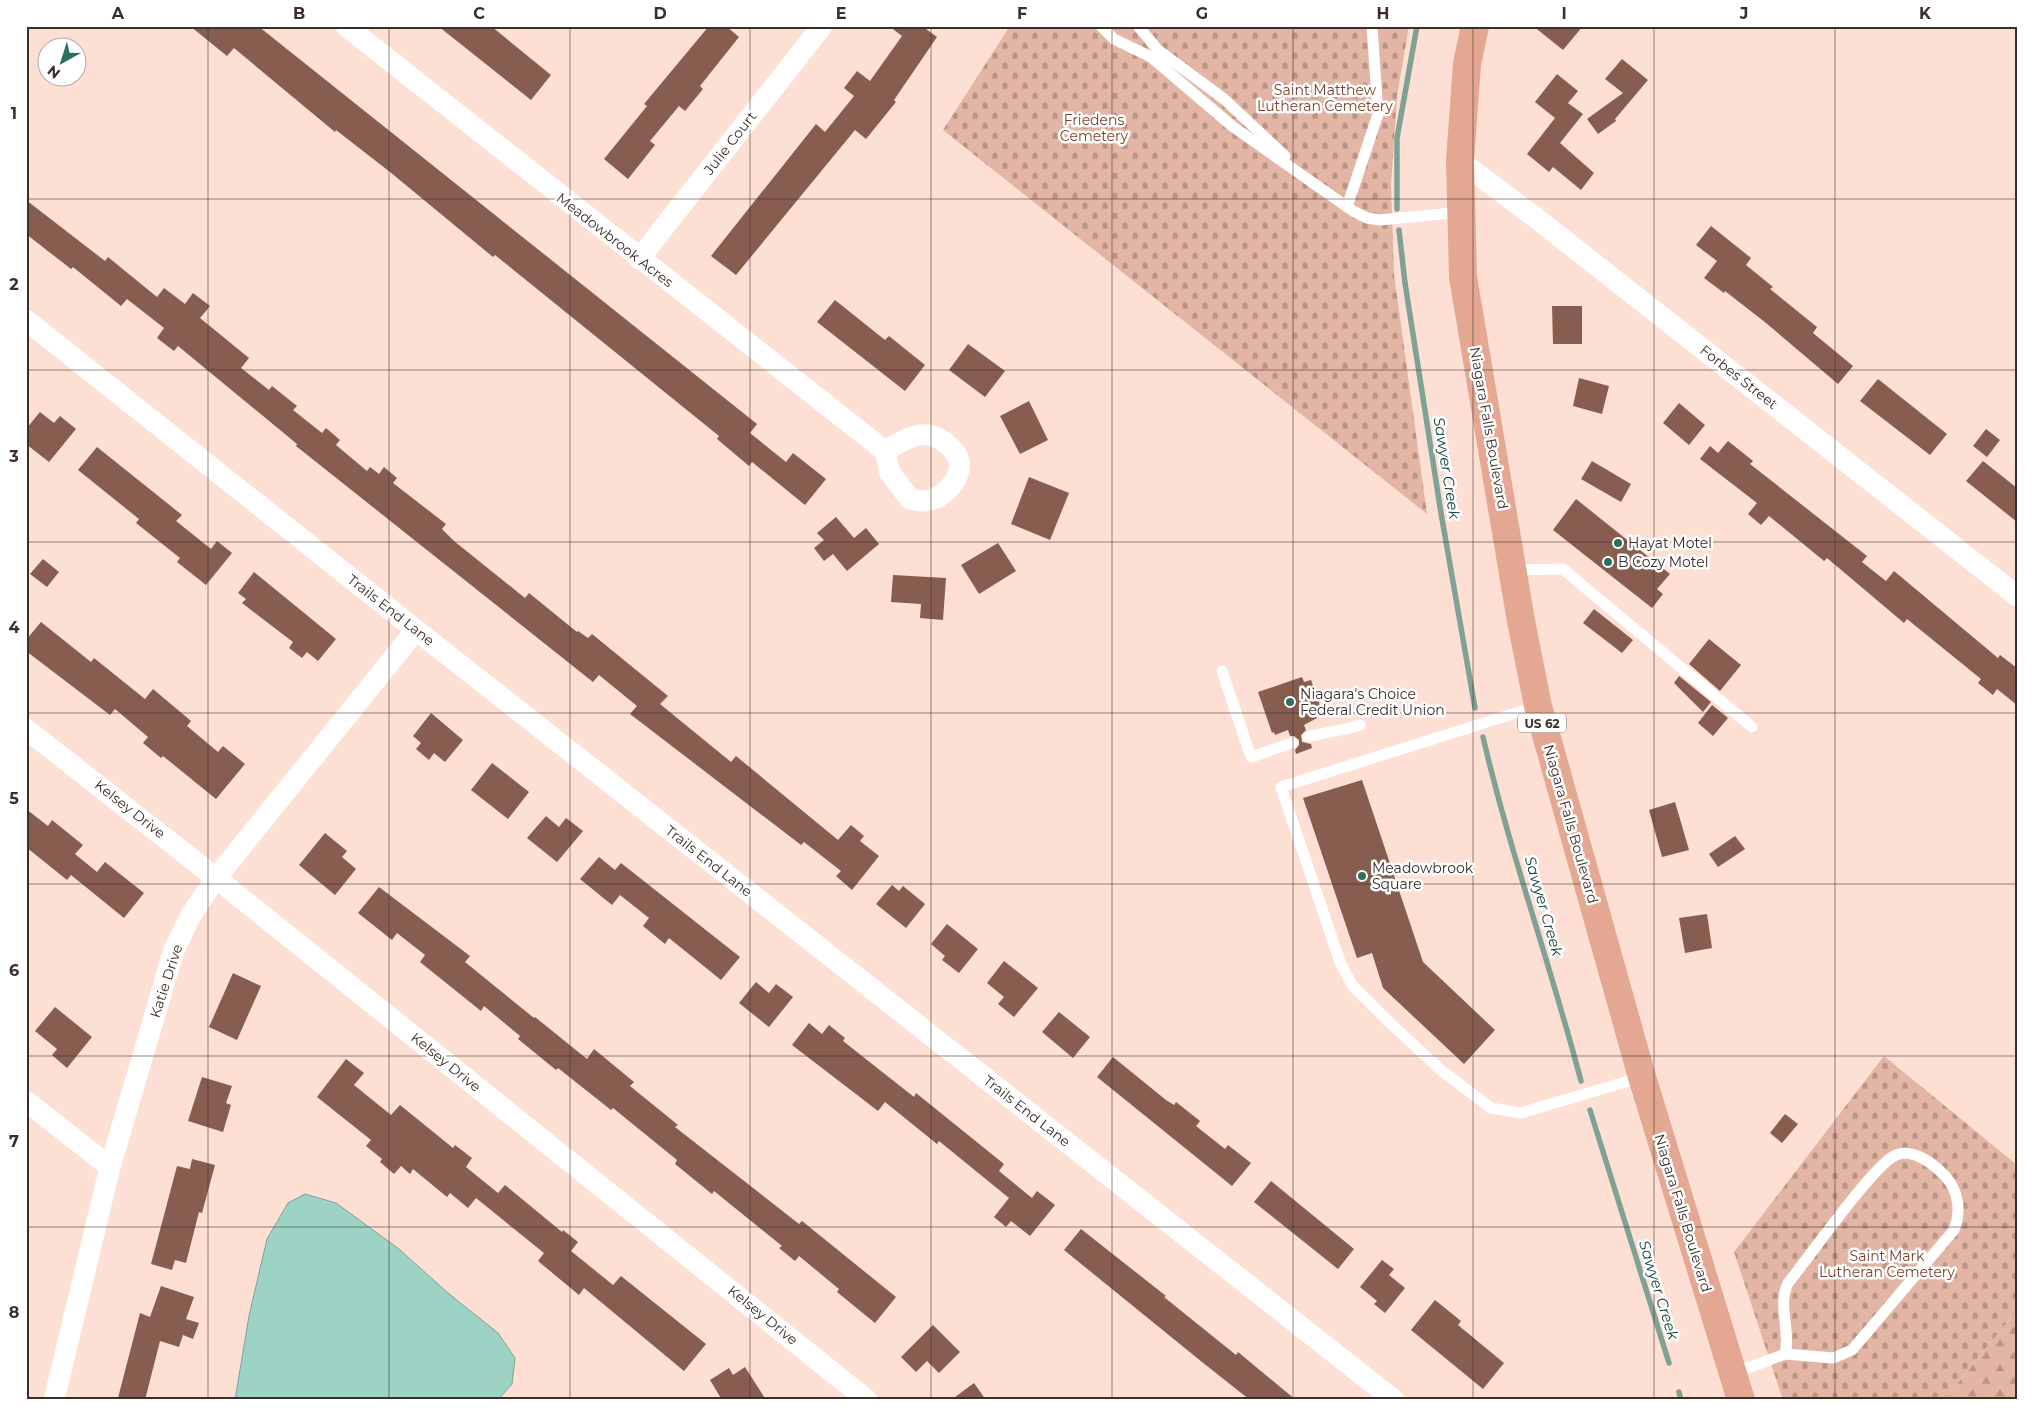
<svg xmlns="http://www.w3.org/2000/svg" width="2043" height="1426" viewBox="0 0 2043 1426" font-family="Montserrat,sans-serif">
<style>
.forest{fill:url(#forest-firs)}
.cemetery{fill:url(#cemetery-stones)}
.water{fill:#9dd3c5;stroke:#80a196}
.lines{fill:none;stroke-linecap:round;stroke-linejoin:round}
.stream{stroke:#80a196;stroke-width:5.5}
.building{fill:#875d4f}
.service{stroke:#fff;stroke-width:11}
.minor{stroke:#fff;stroke-width:21}
.primary{stroke:#e4a892;stroke-width:28}
.grid{fill:none;stroke:#3b2d28;stroke-width:1;stroke-opacity:0.55}
.poi-dot{fill:#2c6f60;stroke:#fff;stroke-width:2}
.labels{text-anchor:middle;dominant-baseline:central;stroke-width:5;stroke-linejoin:round;paint-order:stroke}
.shield{fill:#fff;stroke:#766c68;stroke-width:1}
.shield-label{font-size:12px;font-weight:bold;fill:#3b2d28}
.park-label{font-size:14px;fill:#7b3f29;stroke:#fff}
.street-label{font-size:14px;fill:#3b2d28;stroke:#fff}
.poi-label{font-size:14px;fill:#3b2d28;stroke:#fff;text-anchor:start}
.water-label{font-size:15px;font-style:italic;fill:#0d3d34;stroke:#fff}
.neatline{fill:none;stroke:#3b2d28;stroke-width:2}
.grid-label{font-size:16px;text-anchor:middle;font-weight:bold;fill:#3b2d28}
</style>
<defs>
<pattern id="forest-firs" width="22" height="20" patternUnits="userSpaceOnUse" patternTransform="scale(1.25)"><rect width="22" height="20" fill="#e3b5a4"/><path d="M5 1l3.5 6h-7zM16 11l3.5 6h-7z" fill="#b99486"/></pattern>
<pattern id="cemetery-stones" width="16" height="16" patternUnits="userSpaceOnUse" patternTransform="scale(1.25)"><rect width="16" height="16" fill="#e3b5a4"/><path d="M2 7V4a2 2 0 0 1 4 0v3zM10 15v-3a2 2 0 0 1 4 0v3z" fill="#b99486"/></pattern>
</defs>
<rect width="100%" height="100%" fill="#fddfd4"/>
<path class="forest" d="M 2017,1310 L 2017,1400 L 1944,1400 Z"/>
<path class="cemetery" d="M 1010,26 L 1409,26 L 1397,96 L 1391,185 L 1394,274 L 1427,514 L 943,130 Z
M 1884,1056 L 2017,1165 L 2017,1310 L 1944,1400 L 1783,1400 L 1734,1252 Z"/>
<path class="water" d="M 305,1194 L 336,1203 L 399,1249 L 448,1293 L 498,1333 L 515,1358 L 512,1384 L 498,1400 L 235,1400 L 249,1316 L 267,1239 L 288,1203 Z"/>
<g class="lines">
<path class="stream" d="M 1397,209 L 1397,138 L 1417,26
M 1399,230 L 1405,283 L 1441,513 L 1475,708
M 1483,737 C 1510,853 1551,966 1581,1081
M 1590,1110 L 1669,1363
M 1679,1392 L 1681,1400"/>
</g>
<path class="building" d="M 190,26 L 258,26 L 757,424 L 750,433 L 786,462 L 793,453 L 826,479 L 805,505 L 752,462 L 749,466 L 717,439 L 719,436 L 495,255 L 493,257 L 390,172 L 336,130 L 335,132 L 234,48 L 227,56 Z
M 438,26 L 491,26 L 551,75 L 531,100 Z
M 709,26 L 726,26 L 739,37 L 700,86 L 703,89 L 685,111 L 679,106 L 650,141 L 655,145 L 628,179 L 604,159 L 647,106 L 644,104 Z
M 889,26 L 922,26 L 937,37 L 894,100 L 896,102 L 866,139 L 855,130 L 736,275 L 711,256 L 816,124 L 825,132 L 854,96 L 844,88 L 857,71 L 870,81 L 902,36 Z
M 1533,26 L 1583,26 L 1563,50 Z
M 1622,59 L 1648,80 L 1615,119 L 1616,121 L 1598,134 L 1587,119 L 1623,93 L 1605,79 Z
M 1557,74 L 1578,91 L 1568,103 L 1583,114 L 1560,143 L 1594,173 L 1581,190 L 1553,167 L 1549,172 L 1527,154 L 1555,118 L 1535,102 Z
M 26,200 L 105,261 L 108,257 L 157,297 L 164,288 L 185,304 L 193,293 L 210,306 L 200,318 L 249,358 L 241,368 L 269,390 L 272,386 L 297,406 L 293,410 L 322,433 L 326,428 L 340,440 L 336,445 L 367,471 L 370,467 L 379,474 L 384,467 L 397,478 L 393,483 L 446,524 L 442,529 L 454,541 L 525,598 L 529,593 L 577,632 L 578,631 L 588,638 L 592,634 L 668,696 L 660,704 L 731,762 L 736,756 L 838,840 L 851,825 L 864,836 L 860,841 L 879,856 L 852,890 L 836,876 L 841,871 L 804,842 L 801,845 L 630,714 L 637,706 L 599,675 L 593,682 L 296,446 L 297,444 L 178,346 L 174,351 L 157,338 L 164,328 L 127,299 L 121,306 L 73,267 L 71,269 L 26,234 Z
M 1711,226 L 1751,258 L 1746,265 L 1773,287 L 1770,289 L 1817,327 L 1813,333 L 1853,366 L 1838,384 L 1766,323 L 1725,291 L 1724,293 L 1704,278 L 1717,261 L 1696,245 Z
M 835,300 L 885,340 L 889,336 L 925,365 L 905,391 L 817,322 Z
M 1552,306 L 1582,306 L 1582,344 L 1553,344 Z
M 968,344 L 1005,371 L 985,397 L 949,370 Z
M 1579,378 L 1609,386 L 1602,414 L 1573,406 Z
M 1878,379 L 1947,434 L 1930,455 L 1860,401 Z
M 1029,401 L 1048,440 L 1020,454 L 1000,416 Z
M 1679,403 L 1705,425 L 1689,445 L 1663,423 Z
M 40,412 L 54,423 L 60,416 L 76,429 L 49,462 L 26,444 L 26,429 Z
M 1986,429 L 2000,440 L 1987,457 L 1973,446 Z
M 1728,441 L 1753,461 L 1750,464 L 1867,556 L 1862,562 L 1886,581 L 1894,571 L 1998,658 L 2000,655 L 2017,668 L 2017,705 L 1997,689 L 1993,695 L 1978,683 L 1981,679 L 1907,619 L 1904,623 L 1827,558 L 1824,561 L 1769,516 L 1761,525 L 1748,514 L 1757,503 L 1700,459 L 1710,446 L 1718,453 Z
M 97,447 L 182,515 L 176,521 L 211,549 L 217,541 L 232,553 L 206,585 L 177,562 L 180,558 L 136,523 L 139,519 L 78,470 Z
M 1592,461 L 1631,484 L 1621,502 L 1581,479 Z
M 1983,461 L 2017,488 L 2017,522 L 1966,481 Z
M 1029,477 L 1069,493 L 1050,540 L 1011,524 Z
M 1576,499 L 1670,574 L 1657,589 L 1663,594 L 1652,608 L 1553,530 Z
M 836,517 L 854,538 L 866,528 L 879,544 L 847,571 L 833,554 L 824,561 L 814,548 L 824,540 L 817,533 Z
M 998,543 L 1016,571 L 979,594 L 961,565 Z
M 43,559 L 59,572 L 47,587 L 30,574 Z
M 254,572 L 336,639 L 318,661 L 307,652 L 302,658 L 289,648 L 293,642 L 242,603 L 246,599 L 238,593 Z
M 893,575 L 946,578 L 943,620 L 920,618 L 921,604 L 891,602 Z
M 1594,609 L 1633,640 L 1622,653 L 1583,623 Z
M 41,622 L 91,662 L 94,658 L 145,699 L 153,689 L 191,721 L 187,726 L 218,752 L 223,746 L 245,764 L 216,799 L 163,756 L 161,758 L 143,743 L 148,737 L 115,709 L 110,715 L 26,651 L 26,640 Z
M 1709,639 L 1741,665 L 1720,691 L 1689,664 Z
M 1679,676 L 1711,702 L 1703,712 L 1674,683 Z
M 1302,677 L 1304,682 L 1311,680 L 1322,711 L 1315,714 L 1317,718 L 1304,725 L 1306,730 L 1301,735 L 1302,742 L 1311,744 L 1312,748 L 1296,754 L 1295,750 L 1299,745 L 1299,740 L 1294,736 L 1290,736 L 1288,730 L 1275,735 L 1274,732 L 1272,733 L 1258,692 Z
M 1712,705 L 1728,718 L 1713,736 L 1698,723 Z
M 431,713 L 463,740 L 445,762 L 434,753 L 429,760 L 416,749 L 421,743 L 413,736 Z
M 492,763 L 529,792 L 508,819 L 471,790 Z
M 1362,780 L 1423,962 L 1495,1030 L 1464,1064 L 1383,988 L 1372,953 L 1357,958 L 1303,798 Z
M 1675,802 L 1689,850 L 1662,857 L 1649,810 Z
M 26,809 L 48,826 L 52,820 L 83,845 L 75,854 L 97,872 L 105,862 L 144,893 L 124,918 L 71,875 L 67,880 L 26,847 Z
M 546,816 L 559,827 L 566,818 L 583,831 L 557,862 L 527,838 Z
M 325,833 L 347,851 L 342,857 L 356,869 L 335,895 L 299,865 Z
M 1735,836 L 1745,849 L 1718,867 L 1709,854 Z
M 599,857 L 615,870 L 621,863 L 740,957 L 721,980 L 669,938 L 665,944 L 643,926 L 649,918 L 620,895 L 612,905 L 580,879 Z
M 892,885 L 899,891 L 903,886 L 925,904 L 906,928 L 876,904 Z
M 379,887 L 470,956 L 465,962 L 534,1018 L 535,1017 L 587,1059 L 594,1049 L 634,1082 L 630,1086 L 678,1125 L 675,1127 L 799,1224 L 802,1221 L 896,1297 L 875,1323 L 837,1292 L 839,1289 L 799,1256 L 795,1261 L 779,1248 L 782,1246 L 714,1191 L 712,1194 L 675,1164 L 677,1160 L 613,1108 L 611,1110 L 558,1068 L 556,1070 L 518,1039 L 520,1036 L 484,1006 L 481,1011 L 420,962 L 425,955 L 397,933 L 392,940 L 358,913 Z
M 1707,914 L 1712,948 L 1685,953 L 1679,918 Z
M 947,924 L 978,949 L 959,973 L 942,960 L 945,956 L 931,944 Z
M 1004,961 L 1038,988 L 1014,1017 L 998,1004 L 1004,997 L 987,983 Z
M 233,973 L 261,986 L 237,1040 L 209,1027 Z
M 756,982 L 769,993 L 776,984 L 793,997 L 769,1027 L 739,1003 Z
M 55,1007 L 92,1037 L 67,1068 L 52,1055 L 57,1049 L 35,1031 Z
M 1059,1012 L 1090,1037 L 1073,1058 L 1042,1032 Z
M 809,1023 L 822,1034 L 829,1025 L 845,1038 L 843,1041 L 914,1097 L 916,1093 L 1004,1164 L 999,1171 L 1032,1198 L 1037,1191 L 1055,1205 L 1030,1236 L 1011,1221 L 1006,1227 L 994,1217 L 1009,1198 L 939,1141 L 937,1144 L 885,1102 L 878,1111 L 792,1045 Z
M 1113,1057 L 1166,1100 L 1174,1105 L 1176,1102 L 1200,1121 L 1196,1126 L 1225,1149 L 1228,1145 L 1251,1163 L 1232,1186 L 1097,1077 Z
M 346,1059 L 364,1073 L 354,1085 L 391,1115 L 400,1105 L 453,1148 L 455,1145 L 472,1158 L 466,1167 L 498,1193 L 505,1185 L 562,1232 L 563,1230 L 578,1242 L 571,1251 L 613,1285 L 621,1276 L 706,1344 L 684,1371 L 584,1288 L 579,1295 L 538,1261 L 544,1253 L 476,1198 L 468,1208 L 450,1193 L 447,1197 L 413,1169 L 410,1174 L 401,1166 L 394,1174 L 380,1162 L 382,1159 L 366,1146 L 371,1140 L 317,1097 Z
M 202,1077 L 232,1086 L 226,1103 L 231,1105 L 223,1132 L 188,1121 Z
M 1785,1114 L 1798,1124 L 1782,1143 L 1770,1133 Z
M 192,1159 L 215,1165 L 202,1213 L 199,1212 L 186,1263 L 175,1260 L 172,1270 L 151,1264 L 177,1166 L 190,1169 Z
M 1271,1181 L 1354,1249 L 1338,1269 L 1254,1202 Z
M 1081,1229 L 1166,1296 L 1164,1297 L 1236,1355 L 1238,1352 L 1296,1400 L 1250,1400 L 1202,1362 L 1064,1250 Z
M 1382,1260 L 1394,1269 L 1389,1275 L 1405,1288 L 1385,1313 L 1374,1304 L 1377,1301 L 1360,1287 Z
M 161,1286 L 194,1297 L 186,1319 L 199,1323 L 193,1339 L 183,1335 L 179,1347 L 160,1341 L 145,1400 L 118,1398 L 140,1313 L 150,1317 Z
M 1435,1300 L 1461,1321 L 1458,1325 L 1504,1363 L 1483,1389 L 1411,1330 Z
M 933,1325 L 960,1352 L 939,1373 L 927,1361 L 916,1372 L 901,1357 Z
M 745,1367 L 766,1400 L 722,1400 L 710,1380 L 729,1368 L 733,1375 Z
M 974,1383 L 986,1400 L 951,1400 Z"/>
<g class="lines">
<path class="service" d="M 1101,26 L 1114,39 L 1151,57 L 1232,126 L 1353,211 L 1367,218 L 1380,220 L 1461,212
M 1138,26 L 1158,50 L 1224,99 L 1285,156
M 1347,207 L 1378,114 L 1372,26
M 1513,570 L 1563,569 L 1752,727
M 1222,671 L 1251,757 L 1292,743
M 1538,706 L 1281,787 L 1340,962 L 1352,985 L 1389,1022 L 1442,1071 L 1491,1108 L 1521,1113 L 1642,1077
M 1308,737 C 1326,732 1342,731 1360,725
M 1732,1374 L 1785,1354 L 1833,1358 L 1852,1350 L 1954,1230 C 1961,1212 1959,1192 1946,1177 C 1935,1165 1914,1148 1896,1155 C 1874,1164 1808,1259 1788,1283 C 1777,1306 1791,1330 1785,1354"/>
<path class="minor" d="M 346,26 L 885,451 L 890,473 L 910,499 C 915,500 920,501 925,501 C 940,500 957,484 959,469 C 962,453 942,437 928,435 C 913,433 897,444 885,451
M 1460,161 L 1536,218 L 2017,596
M 639,259 L 822,26
M 26,320 L 416,630 L 1394,1400
M 26,729 L 216,878 L 867,1400
M 26,1101 L 110,1167
M 54,1400 L 110,1167 L 174,950 L 191,915 L 216,878 L 416,630"/>
<path class="primary" d="M 1475,26 L 1467,64 L 1460,161 L 1463,277 L 1521,621 L 1538,706 L 1642,1077 L 1741,1400"/>
</g>
<path class="grid" d="M 208,26 L 208,1400M 389,26 L 389,1400M 570,26 L 570,1400M 750,26 L 750,1400M 931,26 L 931,1400M 1112,26 L 1112,1400M 1293,26 L 1293,1400M 1473,26 L 1473,1400M 1654,26 L 1654,1400M 1835,26 L 1835,1400M 26,199 L 2017,199M 26,370 L 2017,370M 26,542 L 2017,542M 26,713 L 2017,713M 26,884 L 2017,884M 26,1056 L 2017,1056M 26,1227 L 2017,1227"/>
<g class="poi-dot">
<circle cx="1618" cy="543" r="5"/>
<circle cx="1608" cy="562" r="5"/>
<circle cx="1290" cy="702" r="5"/>
<circle cx="1362" cy="876" r="5"/>
</g>
<g class="labels">
<rect class="shield" x="1518" y="713.5" width="48" height="19" rx="4"/>
<g class="shield-label">
<text x="1542" y="723">US 62</text>
</g>
<g class="park-label">
<text x="1325" y="90">Saint Matthew<tspan x="1325" dy="16">Lutheran Cemetery</tspan></text>
<text x="1094" y="120">Friedens<tspan x="1094" dy="16">Cemetery</tspan></text>
<text x="1887" y="1256">Saint Mark<tspan x="1887" dy="16">Lutheran Cemetery</tspan></text>
</g>
<g class="street-label">
<text transform="translate(730 143) rotate(-52)">Julie Court</text>
<text transform="translate(615 240) rotate(38)">Meadowbrook Acres</text>
<text transform="translate(1739 377) rotate(38)">Forbes Street</text>
<text transform="translate(1489 428) rotate(80)">Niagara Falls Boulevard</text>
<text transform="translate(391 610) rotate(38)">Trails End Lane</text>
<text transform="translate(130 809) rotate(38)">Kelsey Drive</text>
<text transform="translate(1571 824) rotate(74)">Niagara Falls Boulevard</text>
<text transform="translate(709 861) rotate(38)">Trails End Lane</text>
<text transform="translate(166 981) rotate(-72)">Katie Drive</text>
<text transform="translate(446 1062) rotate(39)">Kelsey Drive</text>
<text transform="translate(1027 1111) rotate(38)">Trails End Lane</text>
<text transform="translate(1683 1213) rotate(73)">Niagara Falls Boulevard</text>
<text transform="translate(763 1315) rotate(39)">Kelsey Drive</text>
</g>
<g class="poi-label">
<text x="1628" y="543">Hayat Motel</text>
<text x="1618" y="562">B Cozy Motel</text>
<text x="1300" y="694">Niagara's Choice<tspan x="1300" dy="16">Federal Credit Union</tspan></text>
<text x="1372" y="868">Meadowbrook<tspan x="1372" dy="16">Square</tspan></text>
</g>
<g class="water-label">
<text transform="translate(1447 468) rotate(81)">Sawyer Creek</text>
<text transform="translate(1544 906) rotate(74)">Sawyer Creek</text>
<text transform="translate(1659 1290) rotate(73)">Sawyer Creek</text>
</g>
</g>
<rect width="2043" height="1426" fill="none" stroke="#ffffff" stroke-width="55"/>
<g transform="translate(62 62) rotate(219)"><circle r="24" fill="#ffffff" stroke="#b1aba9"/>
<path d="M0-4L9 19L0 12L-9 19Z" fill="#2c6f60"/>
<text y="-8" font-size="14" font-weight="bold" text-anchor="middle" fill="#3b2d28">N</text>
</g>
<rect x="28" y="28" width="1988" height="1370" class="neatline"/>
<g class="grid-label">
<text x="118" y="19">A</text>
<text x="299" y="19">B</text>
<text x="479" y="19">C</text>
<text x="660" y="19">D</text>
<text x="841" y="19">E</text>
<text x="1022" y="19">F</text>
<text x="1202" y="19">G</text>
<text x="1383" y="19">H</text>
<text x="1564" y="19">I</text>
<text x="1744" y="19">J</text>
<text x="1925" y="19">K</text>
<text x="14" y="119">1</text>
<text x="14" y="290">2</text>
<text x="14" y="462">3</text>
<text x="14" y="633">4</text>
<text x="14" y="804">5</text>
<text x="14" y="976">6</text>
<text x="14" y="1147">7</text>
<text x="14" y="1318">8</text>
</g>
</svg>
